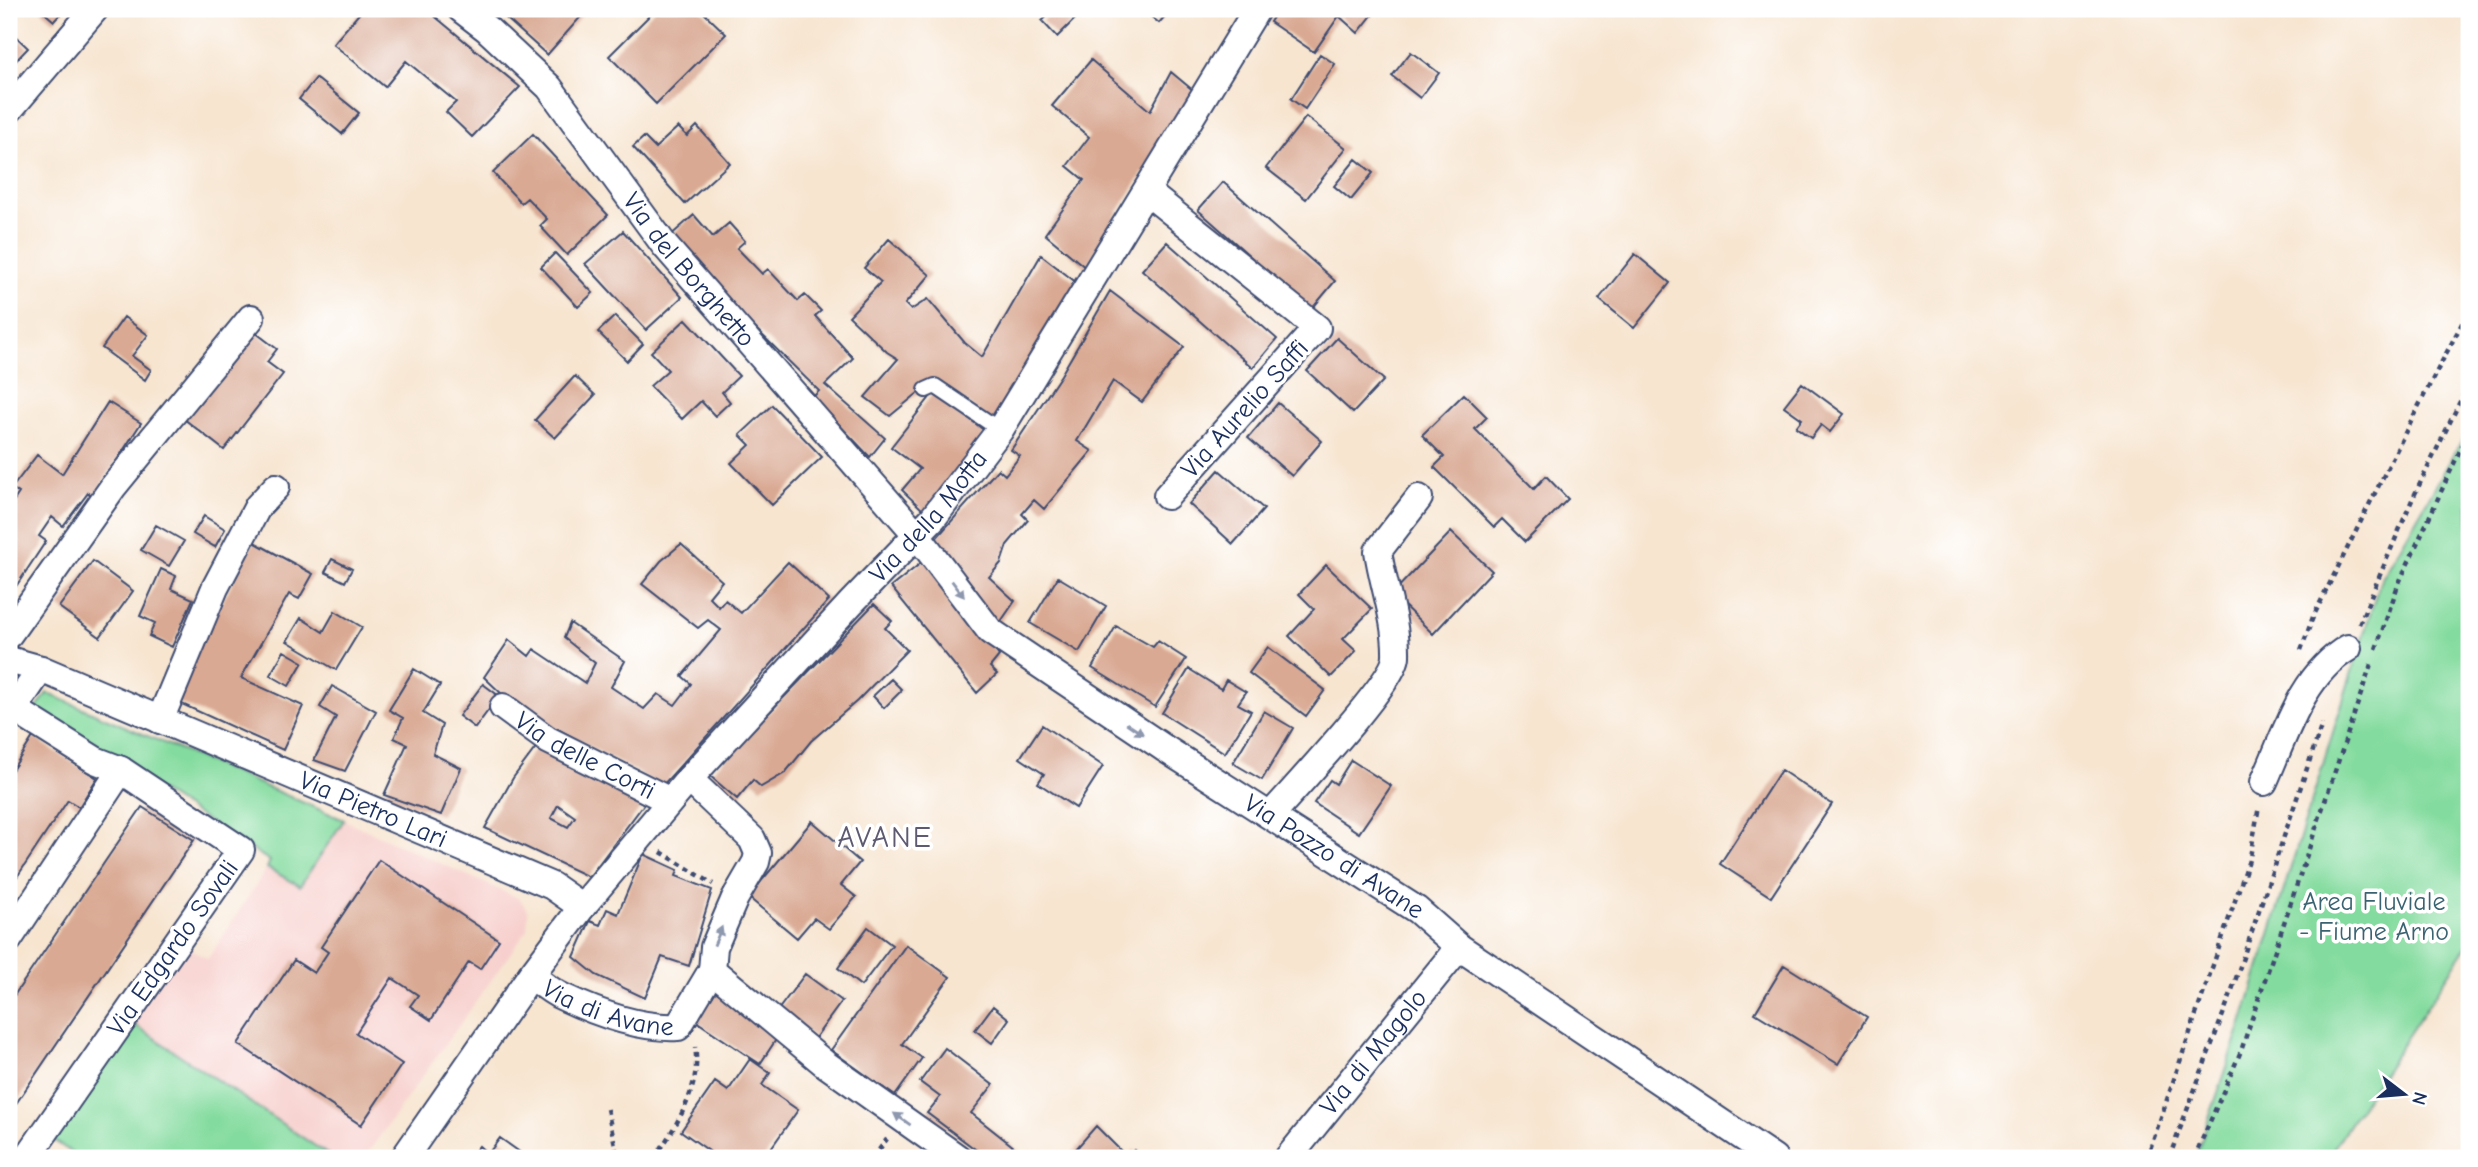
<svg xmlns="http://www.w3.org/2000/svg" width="2478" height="1167" viewBox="0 0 2478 1167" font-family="'Comic Neue',sans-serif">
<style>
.built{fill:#f7d0cd}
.green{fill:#84db9f;stroke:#50857e;stroke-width:2}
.building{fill:#d9a993;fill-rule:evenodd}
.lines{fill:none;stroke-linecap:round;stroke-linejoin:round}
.service-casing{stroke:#3c4a6f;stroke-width:18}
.minor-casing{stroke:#3c4a6f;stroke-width:30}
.path{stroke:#3c4a6f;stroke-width:4.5;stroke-dasharray:5 5;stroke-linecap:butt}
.service{stroke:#fff;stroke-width:14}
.minor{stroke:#fff;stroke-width:26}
.oneway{fill:#8d97ae}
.labels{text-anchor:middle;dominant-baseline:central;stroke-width:7;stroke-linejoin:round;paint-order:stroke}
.street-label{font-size:26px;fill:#1b2f5e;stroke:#fff}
.park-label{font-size:26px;fill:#3a6372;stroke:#fff}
.quarter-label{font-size:30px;letter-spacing:2px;fill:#5e5a71;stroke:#fff}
</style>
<rect width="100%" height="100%" fill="#fff"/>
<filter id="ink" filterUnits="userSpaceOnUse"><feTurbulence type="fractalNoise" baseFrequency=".0143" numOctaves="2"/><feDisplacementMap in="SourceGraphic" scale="14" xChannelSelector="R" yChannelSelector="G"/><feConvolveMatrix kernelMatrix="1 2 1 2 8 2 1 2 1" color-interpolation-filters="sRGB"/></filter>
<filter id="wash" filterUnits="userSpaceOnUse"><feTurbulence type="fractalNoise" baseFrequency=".00686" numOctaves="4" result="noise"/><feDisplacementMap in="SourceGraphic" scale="28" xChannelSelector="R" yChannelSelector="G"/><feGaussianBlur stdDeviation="1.57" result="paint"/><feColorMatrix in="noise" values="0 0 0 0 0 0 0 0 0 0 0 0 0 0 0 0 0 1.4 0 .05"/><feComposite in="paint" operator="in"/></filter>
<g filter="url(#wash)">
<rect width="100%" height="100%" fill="#f7e5d0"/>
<path class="built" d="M 344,820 L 520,899 L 528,912 L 527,930 L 364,1158 L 333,1158 L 132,1023 L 184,945 L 208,959 L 267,868 L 300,886 Z"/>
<path class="green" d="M 2469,428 L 2469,943 L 2327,1158 L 2195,1158 L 2240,1030 L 2380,582 Z
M 47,693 L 344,820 L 300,886 L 267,868 L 270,861 L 35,711 Z
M 132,1023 L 333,1158 L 80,1158 L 53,1140 Z"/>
<g id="blocks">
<path class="building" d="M 40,9 L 65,9 L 54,21 Z
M 363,9 L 426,9 L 520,87 L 472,137 L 446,112 L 456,102 L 406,61 L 385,87 L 333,44 Z
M 496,9 L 581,9 L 585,12 L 547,55 Z
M 656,9 L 700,9 L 726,34 L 656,104 L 609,56 Z
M 1055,9 L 1064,9 L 1075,19 L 1057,37 L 1042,21 Z
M 1142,9 L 1171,9 L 1159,23 Z
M 1278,9 L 1377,9 L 1358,33 L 1339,16 L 1314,52 L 1270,22 Z
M 9,30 L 28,48 L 9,68 Z
M 1411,52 L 1439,73 L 1420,98 L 1392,76 Z
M 1320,54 L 1335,64 L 1305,109 L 1291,99 Z
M 1091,60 L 1150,111 L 1171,72 L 1195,92 L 1119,210 L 1086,268 L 1045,234 L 1084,180 L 1067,166 L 1089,137 L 1052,106 Z
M 316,78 L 359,113 L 342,134 L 299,99 Z
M 1306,117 L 1346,148 L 1306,199 L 1266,168 Z
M 697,126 L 730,163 L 685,204 L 633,147 L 644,137 L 655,148 L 678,127 L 687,136 Z
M 533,134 L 608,215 L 567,255 L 540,226 L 547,219 L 527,198 L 521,203 L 493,173 Z
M 1356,159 L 1373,173 L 1351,200 L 1334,186 Z
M 1223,182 L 1335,281 L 1311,310 L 1198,210 Z
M 694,215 L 713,237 L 729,223 L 745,241 L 737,248 L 762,274 L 768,269 L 798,301 L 805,295 L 821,311 L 815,316 L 853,358 L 825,385 L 885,438 L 870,457 L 813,397 L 819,391 L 747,320 L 669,237 Z
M 623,231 L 682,297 L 646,330 L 585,264 Z
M 889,239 L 930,275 L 905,304 L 911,310 L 928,299 L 965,343 L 982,357 L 1041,255 L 1082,287 L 995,424 L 935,379 L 890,416 L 865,397 L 898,359 L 887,352 L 849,316 L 881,282 L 864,268 Z
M 1167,242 L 1277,339 L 1253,368 L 1142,270 Z
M 555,253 L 593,293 L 578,307 L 541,267 Z
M 1635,254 L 1670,283 L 1634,328 L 1599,299 Z
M 1110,291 L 1184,347 L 1142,402 L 1113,381 L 1077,441 L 1092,451 L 1044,509 L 1034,500 L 1022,514 L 1028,520 L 1007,545 L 1001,563 L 989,577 L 1015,601 L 997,627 L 932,543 L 998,469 L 1005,475 L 1020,456 L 1011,450 L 1061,375 Z
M 615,316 L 643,344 L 627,361 L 598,332 Z
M 124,317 L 148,335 L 132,356 L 151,370 L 145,380 L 102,348 Z
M 686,319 L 739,376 L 722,392 L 730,402 L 715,416 L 701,401 L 682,419 L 650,386 L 668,370 L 651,352 Z
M 247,326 L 277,349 L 267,362 L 283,374 L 224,450 L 179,415 Z
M 1337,338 L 1384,380 L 1353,413 L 1307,371 Z
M 575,376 L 595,395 L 555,438 L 535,420 Z
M 1802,383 L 1844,414 L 1830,432 L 1821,425 L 1811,438 L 1796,427 L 1802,419 L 1784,406 Z
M 935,391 L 986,432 L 925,512 L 902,490 L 920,469 L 891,447 Z
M 1464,394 L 1487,417 L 1475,429 L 1534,489 L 1546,476 L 1568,499 L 1525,542 L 1502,519 L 1494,527 L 1434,467 L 1444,457 L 1422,435 Z
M 108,402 L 141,423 L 93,497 L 88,493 L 63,526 L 52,517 L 39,536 L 46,541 L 9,597 L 9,508 L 19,493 L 12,488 L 37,455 L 62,474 Z
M 1278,403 L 1322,441 L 1292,476 L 1248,438 Z
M 772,405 L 822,457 L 772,505 L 731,463 L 750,445 L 740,435 Z
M 1219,470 L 1264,509 L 1233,544 L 1189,504 Z
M 204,516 L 225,529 L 215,547 L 193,534 Z
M 156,525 L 184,541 L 169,566 L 141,550 Z
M 1451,532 L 1492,571 L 1433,634 L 1392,594 Z
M 254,542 L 313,574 L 299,599 L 289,594 L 241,678 L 303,706 L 283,750 L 173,700 L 193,657 Z
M 681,544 L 722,581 L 709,597 L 719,607 L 725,600 L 741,613 L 788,562 L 829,600 L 662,786 L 558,729 L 555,733 L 504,696 L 484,677 L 509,640 L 529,656 L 534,649 L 585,683 L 595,663 L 564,638 L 570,623 L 625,661 L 611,687 L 644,709 L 658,694 L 675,705 L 691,684 L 682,676 L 721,630 L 708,620 L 698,628 L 642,584 L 661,561 Z
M 332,559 L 352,569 L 345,582 L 325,572 Z
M 926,559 L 999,656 L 990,667 L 997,674 L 977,693 L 891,587 Z
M 93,561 L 133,591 L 100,637 L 59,607 Z
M 1326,565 L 1372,609 L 1343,639 L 1356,651 L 1331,677 L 1289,636 L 1314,609 L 1299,594 Z
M 161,569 L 176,576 L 171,589 L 193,599 L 172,647 L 149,636 L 155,623 L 140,616 Z
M 1058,577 L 1106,606 L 1079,652 L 1030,623 Z
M 874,604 L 892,621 L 885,628 L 907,650 L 857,701 L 811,741 L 785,773 L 761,787 L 753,780 L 737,799 L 709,775 Z
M 335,611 L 362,627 L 336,670 L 287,641 L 301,618 L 323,632 Z
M 1116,626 L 1153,647 L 1158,641 L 1186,659 L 1155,707 L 1092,668 Z
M 1268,647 L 1325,690 L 1306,716 L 1249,673 Z
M 284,651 L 303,662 L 289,686 L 270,675 Z
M 414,669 L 440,685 L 423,713 L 442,725 L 433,754 L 461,768 L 441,815 L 384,795 L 407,744 L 394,738 L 403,718 L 389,710 Z
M 1189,669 L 1221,689 L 1226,680 L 1246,692 L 1238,704 L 1251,711 L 1225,753 L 1162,713 Z
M 891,679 L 902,690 L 884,708 L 873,696 Z
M 483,684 L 499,696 L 475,728 L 459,716 Z
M 332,686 L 376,711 L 345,771 L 314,760 L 336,717 L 320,707 Z
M 1264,711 L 1293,728 L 1262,780 L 1233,763 Z
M 1042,725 L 1103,766 L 1076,808 L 1038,783 L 1044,774 L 1020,758 Z
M 33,737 L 97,778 L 79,807 L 68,800 L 9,889 L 9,775 Z
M 540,742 L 581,764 L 644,804 L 589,877 L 485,828 L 513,778 ZM 558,805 L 575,817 L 568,827 L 551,818 Z
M 1351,760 L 1391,786 L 1359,833 L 1314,803 L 1330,780 L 1336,784 Z
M 1781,770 L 1832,804 L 1771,897 L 1720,864 Z
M 142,807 L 194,840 L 9,1114 L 9,1003 Z
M 812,821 L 860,862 L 841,885 L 856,897 L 829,929 L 814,918 L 797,938 L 748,897 Z
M 643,854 L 678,870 L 676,876 L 712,890 L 689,966 L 662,957 L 645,998 L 596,975 L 574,957 L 590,921 L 600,925 L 607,909 L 618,914 Z
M 379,860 L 499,940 L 480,969 L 469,962 L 431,1020 L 410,1006 L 418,995 L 392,978 L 356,1033 L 402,1064 L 361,1125 L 238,1044 L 294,960 L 314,973 L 328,952 L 321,947 Z
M 868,927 L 892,945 L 861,986 L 838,968 Z
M 906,945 L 950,977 L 902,1044 L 922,1058 L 895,1096 L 831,1050 Z
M 1784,965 L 1867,1017 L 1838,1064 L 1755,1013 Z
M 805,974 L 842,1001 L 815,1038 L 778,1010 Z
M 716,991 L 779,1035 L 760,1064 L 696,1021 Z
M 993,1006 L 1009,1019 L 992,1043 L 975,1030 Z
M 945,1048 L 993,1085 L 971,1113 L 1028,1158 L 987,1158 L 927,1113 L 940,1097 L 920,1082 Z
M 750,1059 L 770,1073 L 762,1085 L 798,1110 L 764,1158 L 719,1158 L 681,1131 L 715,1082 L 728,1091 Z
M 1096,1126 L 1127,1157 L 1134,1150 L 1141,1158 L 1068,1158 Z
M 500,1138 L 528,1158 L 469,1158 L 479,1146 L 488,1154 Z"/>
</g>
</g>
<g filter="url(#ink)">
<use href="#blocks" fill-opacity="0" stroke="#3c4a6f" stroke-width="2"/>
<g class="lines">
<g class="service-casing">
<path id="service" d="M 926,390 L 935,386 L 1000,430"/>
</g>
<g class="minor-casing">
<g id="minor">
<path id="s1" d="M 461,9 L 487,29 L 549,87 L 665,246 L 917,535 L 990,631 L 1164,748 L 1417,910 L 1459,947 L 1774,1158"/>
<path d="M 9,110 L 95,9"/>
<path d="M 1147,192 L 1317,328 L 1167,496"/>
<path d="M 9,634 L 113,487 L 251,318"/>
<path id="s2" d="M 9,660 L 41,669 L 552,886 L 582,907"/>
<path id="s3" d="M 503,707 L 548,740 L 670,801"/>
<path d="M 14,709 L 95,760 L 121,770 L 241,850 L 27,1158"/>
<path d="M 9,716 L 41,669"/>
<path d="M 160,720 L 215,588 L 258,506 L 276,487"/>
<path d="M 689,779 L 752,839 L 758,853 L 756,862 L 735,898 L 714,947 L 712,970 L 824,1063 L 958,1158"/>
<path d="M 2264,782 C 2285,735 2302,675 2348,648"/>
<path d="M 1271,815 C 1292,791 1396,680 1396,656 C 1397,620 1383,586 1378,551 L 1419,498"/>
<path d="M 9,939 L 121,770"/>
<path id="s4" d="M 531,975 C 541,983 551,992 563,997 C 597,1013 641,1029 678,1027 L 712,970"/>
<path id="s5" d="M 404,1158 L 531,975 L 582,907 L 689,779 L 851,603 L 933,518 L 1000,430 L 1257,9"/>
<path id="s6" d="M 1288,1158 L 1459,947"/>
</g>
</g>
<path class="path" d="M 2359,624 L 2412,500 L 2469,383
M 2376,649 L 2398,585 L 2469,431
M 2301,650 L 2313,617 L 2417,409 L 2469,310
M 661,852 L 713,884
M 607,1109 L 618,1158
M 655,1158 C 676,1125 702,1088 695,1047
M 873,1158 L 887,1139
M 2147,1158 L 2250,857 L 2259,806
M 2169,1158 L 2230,996 L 2322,724
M 2194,1158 L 2241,1051 L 2371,664"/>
<use href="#service" class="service"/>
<use href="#minor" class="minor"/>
</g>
<defs><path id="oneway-solid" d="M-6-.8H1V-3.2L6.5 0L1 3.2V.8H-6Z" transform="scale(1.75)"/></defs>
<g class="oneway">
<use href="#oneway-solid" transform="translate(958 589) rotate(53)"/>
<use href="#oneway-solid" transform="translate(1135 729) rotate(34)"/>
<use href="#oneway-solid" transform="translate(718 936) rotate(-67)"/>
<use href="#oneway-solid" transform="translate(902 1119) rotate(-145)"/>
</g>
</g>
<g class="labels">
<g class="street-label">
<text stroke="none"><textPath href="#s1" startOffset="348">Via del Borghetto</textPath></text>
<text transform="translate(1245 409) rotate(-48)">Via Aurelio Saffi</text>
<text stroke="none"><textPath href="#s5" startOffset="830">Via della Motta</textPath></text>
<text stroke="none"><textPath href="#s3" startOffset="96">Via delle Corti</textPath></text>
<text stroke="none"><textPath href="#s2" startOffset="394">Via Pietro Lari</textPath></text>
<text stroke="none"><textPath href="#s1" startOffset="1230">Via Pozzo di Avane</textPath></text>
<text transform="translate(173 948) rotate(-55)">Via Edgardo Sovali</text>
<text stroke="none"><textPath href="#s4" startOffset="86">Via di Avane</textPath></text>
<text stroke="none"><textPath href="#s6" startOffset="136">Via di Magolo</textPath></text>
</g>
<g class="park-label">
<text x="2374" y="902">Area Fluviale<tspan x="2374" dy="30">- Fiume Arno</tspan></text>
</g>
<g class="quarter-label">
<text x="885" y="837">AVANE</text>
</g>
</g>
<rect width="2478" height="1167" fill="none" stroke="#fff" stroke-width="35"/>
<g transform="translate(2404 1094) rotate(106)" stroke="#ffffff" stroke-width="5" paint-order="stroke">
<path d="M0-5L12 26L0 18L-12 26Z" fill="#1b2f5e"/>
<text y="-10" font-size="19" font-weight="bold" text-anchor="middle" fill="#1b2f5e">N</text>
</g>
</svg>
